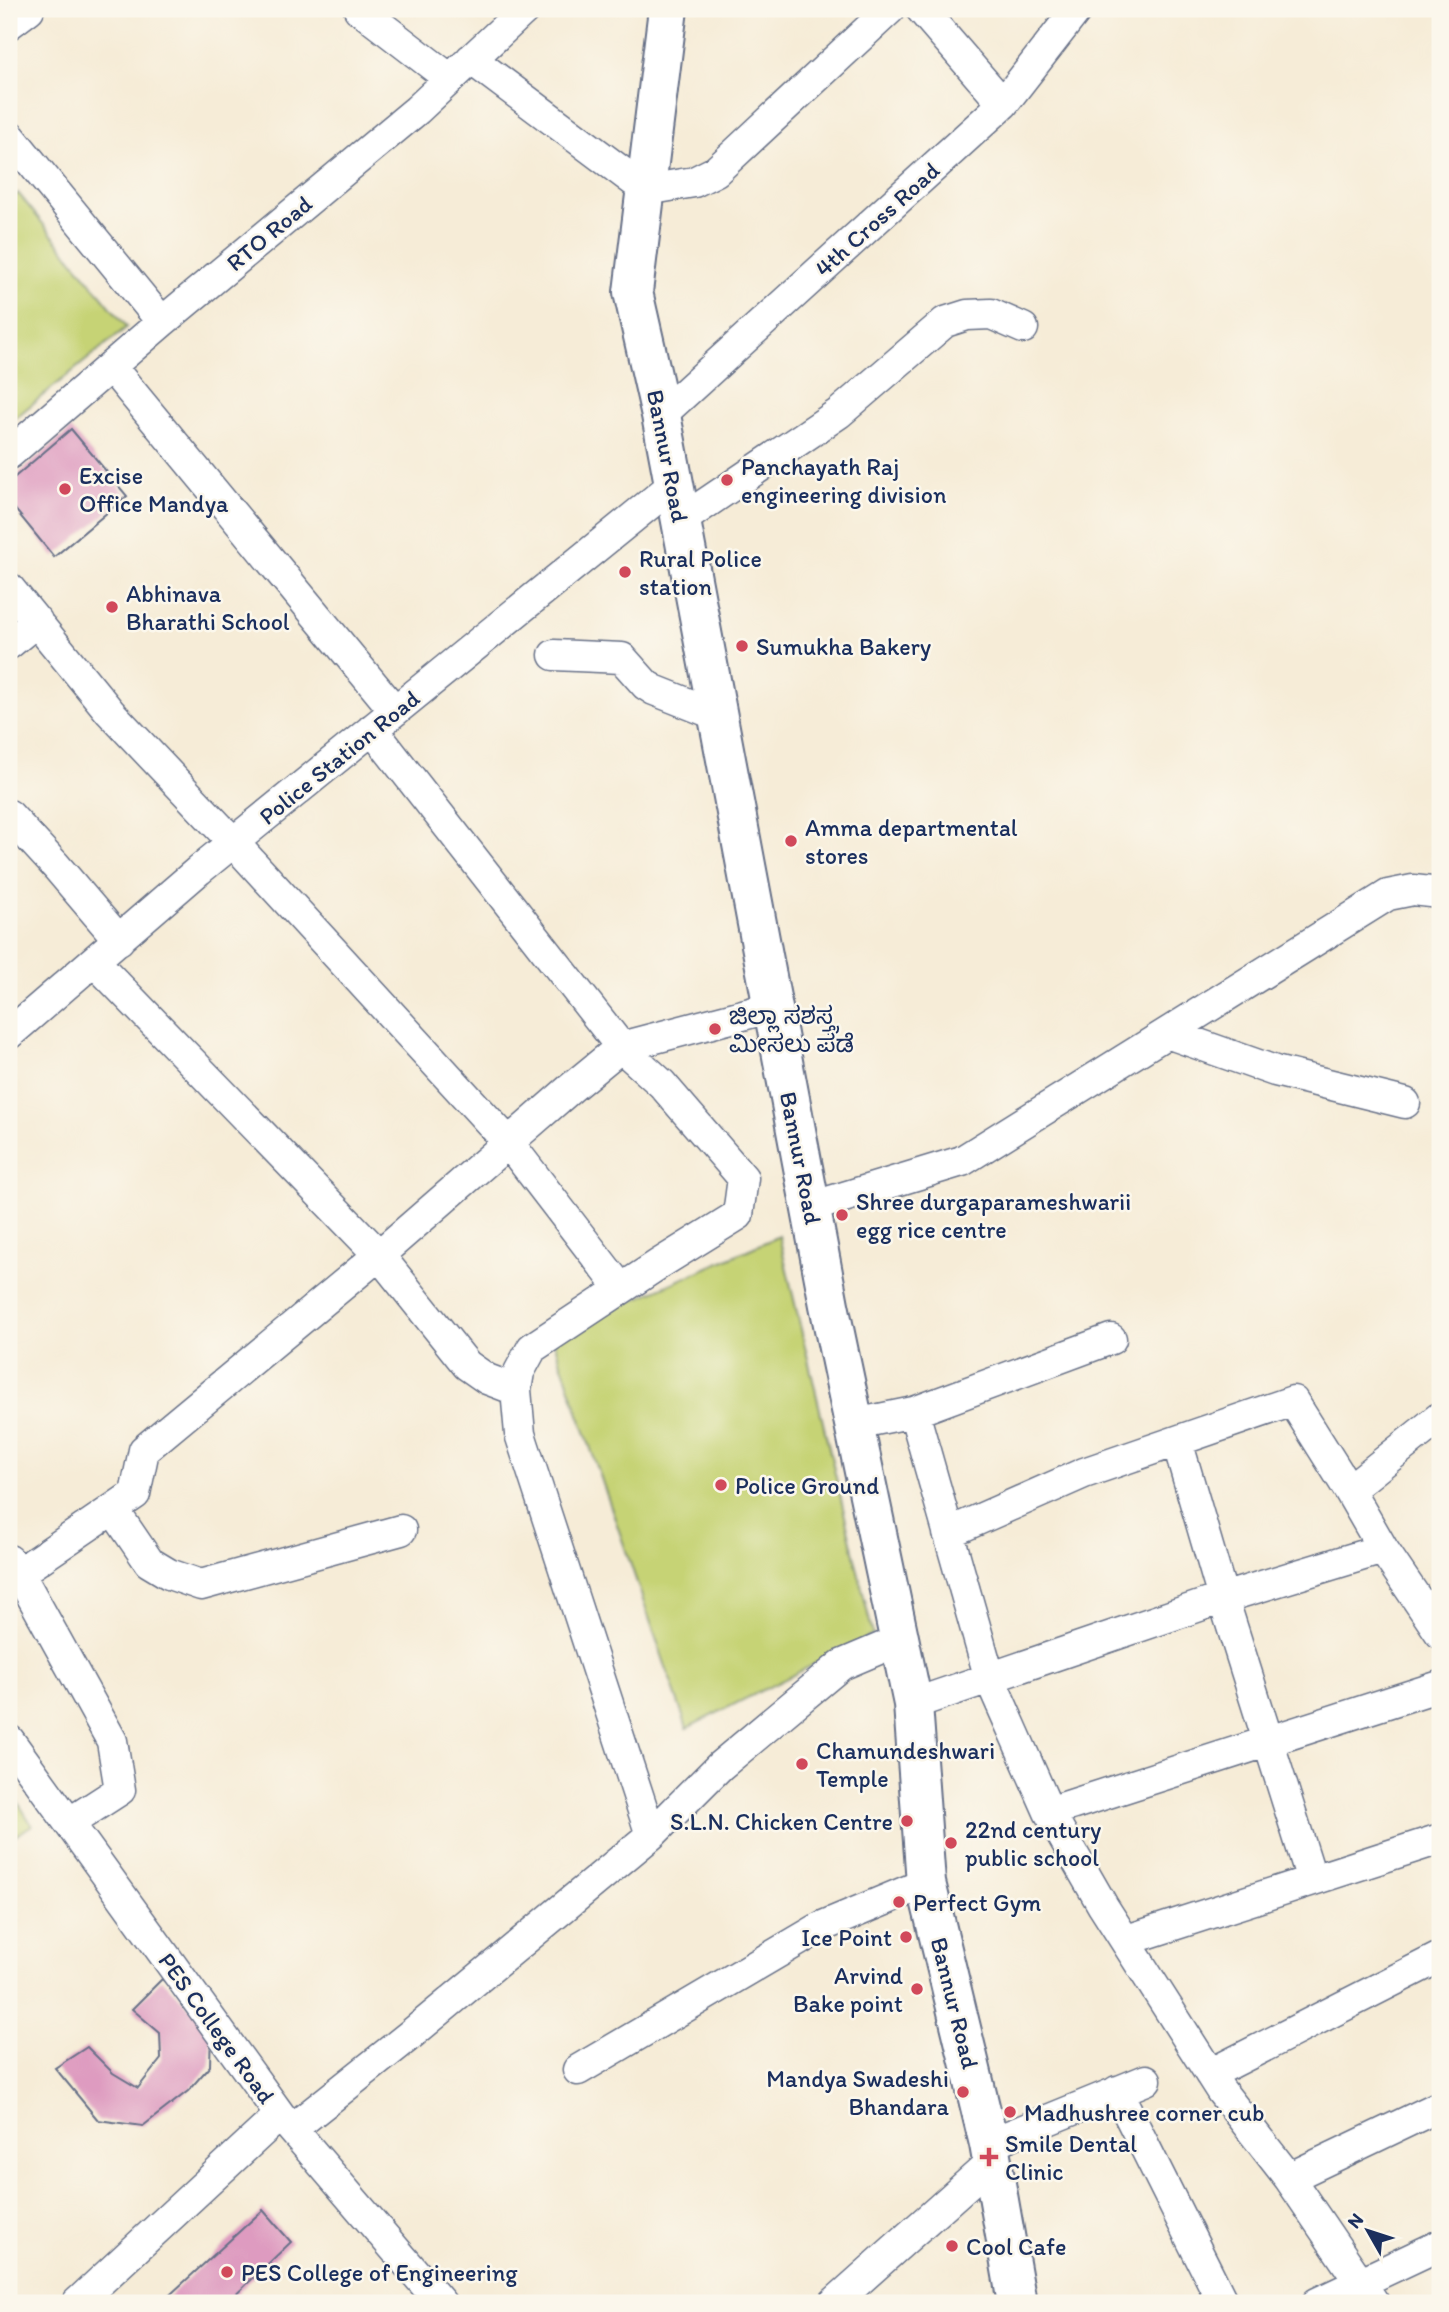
<svg xmlns="http://www.w3.org/2000/svg" width="1449" height="2312" viewBox="0 0 1449 2312" font-family="Itim,'Noto Sans Kannada',sans-serif">
<style>
.green{fill:#c6d375;stroke:#70816a;stroke-width:2}
.building{fill:#de9bc0}
.lines{fill:none;stroke-linecap:round;stroke-linejoin:round}
.minor-casing{stroke:#687188;stroke-width:33}
.major-casing{stroke:#687188;stroke-width:42}
.minor{stroke:#fff;stroke-width:30}
.major{stroke:#fff;stroke-width:38}
.poi-dot{fill:#d1495b;stroke:#fbf7ec;stroke-width:2.5}
.labels{text-anchor:middle;dominant-baseline:central;stroke-width:5;stroke-linejoin:round;paint-order:stroke}
.street-label{font-size:24px;fill:#1b2f5e;stroke:#fbf7ec}
.poi-label{font-size:24px;fill:#1b2f5e;stroke:#fbf7ec;text-anchor:start}
</style>
<rect width="100%" height="100%" fill="#fbf7ec"/>
<filter id="ink" filterUnits="userSpaceOnUse"><feTurbulence type="fractalNoise" baseFrequency=".0143" numOctaves="2"/><feDisplacementMap in="SourceGraphic" scale="14" xChannelSelector="R" yChannelSelector="G"/><feConvolveMatrix kernelMatrix="1 2 1 2 8 2 1 2 1" color-interpolation-filters="sRGB"/></filter>
<filter id="wash" filterUnits="userSpaceOnUse"><feTurbulence type="fractalNoise" baseFrequency=".00686" numOctaves="4" result="noise"/><feDisplacementMap in="SourceGraphic" scale="28" xChannelSelector="R" yChannelSelector="G"/><feGaussianBlur stdDeviation="1.57" result="paint"/><feColorMatrix in="noise" values="0 0 0 0 0 0 0 0 0 0 0 0 0 0 0 0 0 1.4 0 .05"/><feComposite in="paint" operator="in"/></filter>
<g filter="url(#wash)">
<rect width="100%" height="100%" fill="#f6ecd7"/>
<path class="green" d="M 18,193 L 127,327 L 9,423 L 9,201 Z
M 779,1236 L 873,1635 L 687,1728 L 552,1336 Z
M 9,1788 L 32,1825 L 9,1840 Z"/>
<g id="blocks">
<path class="building" d="M 71,429 L 127,496 L 54,557 L 9,502 L 9,482 Z
M 162,1979 L 211,2029 L 210,2066 L 188,2091 L 143,2126 L 98,2120 L 55,2068 L 87,2047 L 113,2073 L 138,2088 L 161,2059 L 160,2033 L 132,2009 Z
M 263,2210 L 291,2242 L 227,2303 L 161,2303 Z"/>
</g>
</g>
<g filter="url(#ink)">
<use href="#blocks" fill-opacity="0" stroke="#687188" stroke-width="2"/>
<g class="lines">
<g class="minor-casing">
<path id="minor" d="M 359,9 L 450,79
M 921,9 L 1003,104
M 9,24 L 29,9
M 471,59 L 646,190 L 694,182 L 716,171 L 890,9
M 9,135 L 162,322
M 111,367 L 395,711
M 661,415 L 1003,104 L 1077,9
M 9,454 L 162,322 L 417,110 L 525,9
M 680,521 L 839,413 L 945,322 L 967,315 L 991,314 L 1023,328
M 9,588 L 110,712 L 234,843 L 508,1142 L 621,1289
M 9,644 L 37,621
M 554,655 L 622,658 L 646,685 L 654,690 L 717,715
M 372,729 L 621,1047 L 662,1084 L 743,1178 L 738,1215 L 659,1264 L 532,1348 L 519,1372 L 516,1390 L 520,1434 L 651,1835
M 9,815 L 56,866 L 119,940
M 94,961 L 379,1255 L 467,1365 L 487,1379 L 516,1390
M 1167,1033 L 1275,1071 L 1405,1103
M 9,1034 L 199,870 L 673,485
M 811,1207 L 962,1161 L 1388,895 L 1413,890 L 1440,893
M 914,1412 L 1111,1339
M 855,1424 L 914,1412 L 990,1679 L 1049,1812 L 1103,1906 L 1221,2091 L 1289,2178 L 1374,2303
M 1177,1441 L 1223,1598 L 1312,1880
M 1349,1490 L 1440,1417
M 113,1509 L 149,1562 L 169,1574 L 201,1585 L 401,1530
M 948,1533 L 1084,1473 L 1293,1401 L 1349,1490 L 1383,1549 L 1440,1633
M 9,1560 L 19,1573 L 112,1741 L 120,1790 L 69,1823
M 19,1573 L 135,1494 L 144,1450 L 379,1255 L 571,1088 L 621,1047 L 773,1007
M 913,1704 L 1223,1598 L 1383,1549
M 9,1740 L 280,2115 L 441,2303
M 1049,1812 L 1440,1686
M 1127,1940 L 1440,1839
M 578,2070 L 823,1926 L 926,1883
M 1210,2074 L 1440,1957
M 1117,2091 L 1223,2303
M 292,2129 L 410,2035 L 651,1835 L 720,1766 L 841,1665 L 900,1640
M 989,2144 L 1146,2080
M 1289,2178 L 1440,2106
M 77,2303 L 280,2115
M 834,2303 L 992,2162
M 1317,2303 L 1440,2245"/>
</g>
<g class="major-casing">
<path id="major" d="M 668,9 L 633,292 L 661,415 L 829,1305 L 913,1704 L 926,1883 L 989,2144 L 1017,2303"/>
</g>
<use href="#minor" class="minor"/>
<use href="#major" class="major"/>
</g>
</g>
<g class="poi-dot">
<circle cx="727" cy="480" r="7"/>
<circle cx="65" cy="489" r="7"/>
<circle cx="625" cy="572" r="7"/>
<circle cx="112" cy="607" r="7"/>
<circle cx="742" cy="646" r="7"/>
<circle cx="791" cy="841" r="7"/>
<circle cx="715" cy="1029" r="7"/>
<circle cx="842" cy="1215" r="7"/>
<circle cx="721" cy="1485" r="7"/>
<circle cx="802" cy="1764" r="7"/>
<circle cx="907" cy="1821" r="7"/>
<circle cx="951" cy="1843" r="7"/>
<circle cx="899" cy="1902" r="7"/>
<circle cx="906" cy="1937" r="7"/>
<circle cx="917" cy="1989" r="7"/>
<circle cx="963" cy="2092" r="7"/>
<circle cx="1010" cy="2112" r="7"/>
<path d="M985.5 2146.5h7v7h7v7h-7v7h-7v-7h-7v-7h7z"/>
<circle cx="952" cy="2246" r="7"/>
<circle cx="227" cy="2272" r="7"/>
</g>
<g class="labels">
<g class="street-label">
<text transform="translate(877 219) rotate(-42)">4th Cross Road</text>
<text transform="translate(269 233) rotate(-40)">RTO Road</text>
<text transform="translate(668 456) rotate(79)">Bannur Road</text>
<text transform="translate(339 757) rotate(-39)">Police Station Road</text>
<text transform="translate(801 1158) rotate(79)">Bannur Road</text>
<text transform="translate(955 2003) rotate(76)">Bannur Road</text>
<text transform="translate(217 2028) rotate(54)">PES College Road</text>
</g>
<g class="poi-label">
<text x="741" y="466">Panchayath Raj<tspan x="741" dy="28">engineering division</tspan></text>
<text x="79" y="475">Excise<tspan x="79" dy="28">Office Mandya</tspan></text>
<text x="639" y="558">Rural Police<tspan x="639" dy="28">station</tspan></text>
<text x="126" y="593">Abhinava<tspan x="126" dy="28">Bharathi School</tspan></text>
<text x="756" y="646">Sumukha Bakery</text>
<text x="805" y="827">Amma departmental<tspan x="805" dy="28">stores</tspan></text>
<text x="729" y="1015">ಜಿಲ್ಲಾ ಸಶಸ್ತ್ರ<tspan x="729" dy="28">ಮೀಸಲು ಪಡೆ</tspan></text>
<text x="856" y="1201">Shree durgaparameshwarii<tspan x="856" dy="28">egg rice centre</tspan></text>
<text x="735" y="1485">Police Ground</text>
<text x="816" y="1750">Chamundeshwari<tspan x="816" dy="28">Temple</tspan></text>
<text x="893" y="1821" text-anchor="end">S.L.N. Chicken Centre</text>
<text x="965" y="1829">22nd century<tspan x="965" dy="28">public school</tspan></text>
<text x="913" y="1902">Perfect Gym</text>
<text x="892" y="1937" text-anchor="end">Ice Point</text>
<text x="903" y="1975" text-anchor="end">Arvind<tspan x="903" dy="28">Bake point</tspan></text>
<text x="949" y="2078" text-anchor="end">Mandya Swadeshi<tspan x="949" dy="28">Bhandara</tspan></text>
<text x="1024" y="2112">Madhushree corner cub</text>
<text x="1005" y="2143">Smile Dental<tspan x="1005" dy="28">Clinic</tspan></text>
<text x="966" y="2246">Cool Cafe</text>
<text x="241" y="2272">PES College of Engineering</text>
</g>
</g>
<rect width="1449" height="2312" fill="none" stroke="#fbf7ec" stroke-width="35"/>
<g transform="translate(1368 2231) rotate(309)" stroke="#fbf7ec" stroke-width="5" paint-order="stroke">
<path d="M0-5L12 26L0 18L-12 26Z" fill="#1b2f5e"/>
<text y="-10" font-size="19" font-weight="bold" text-anchor="middle" fill="#1b2f5e">N</text>
</g>
</svg>
